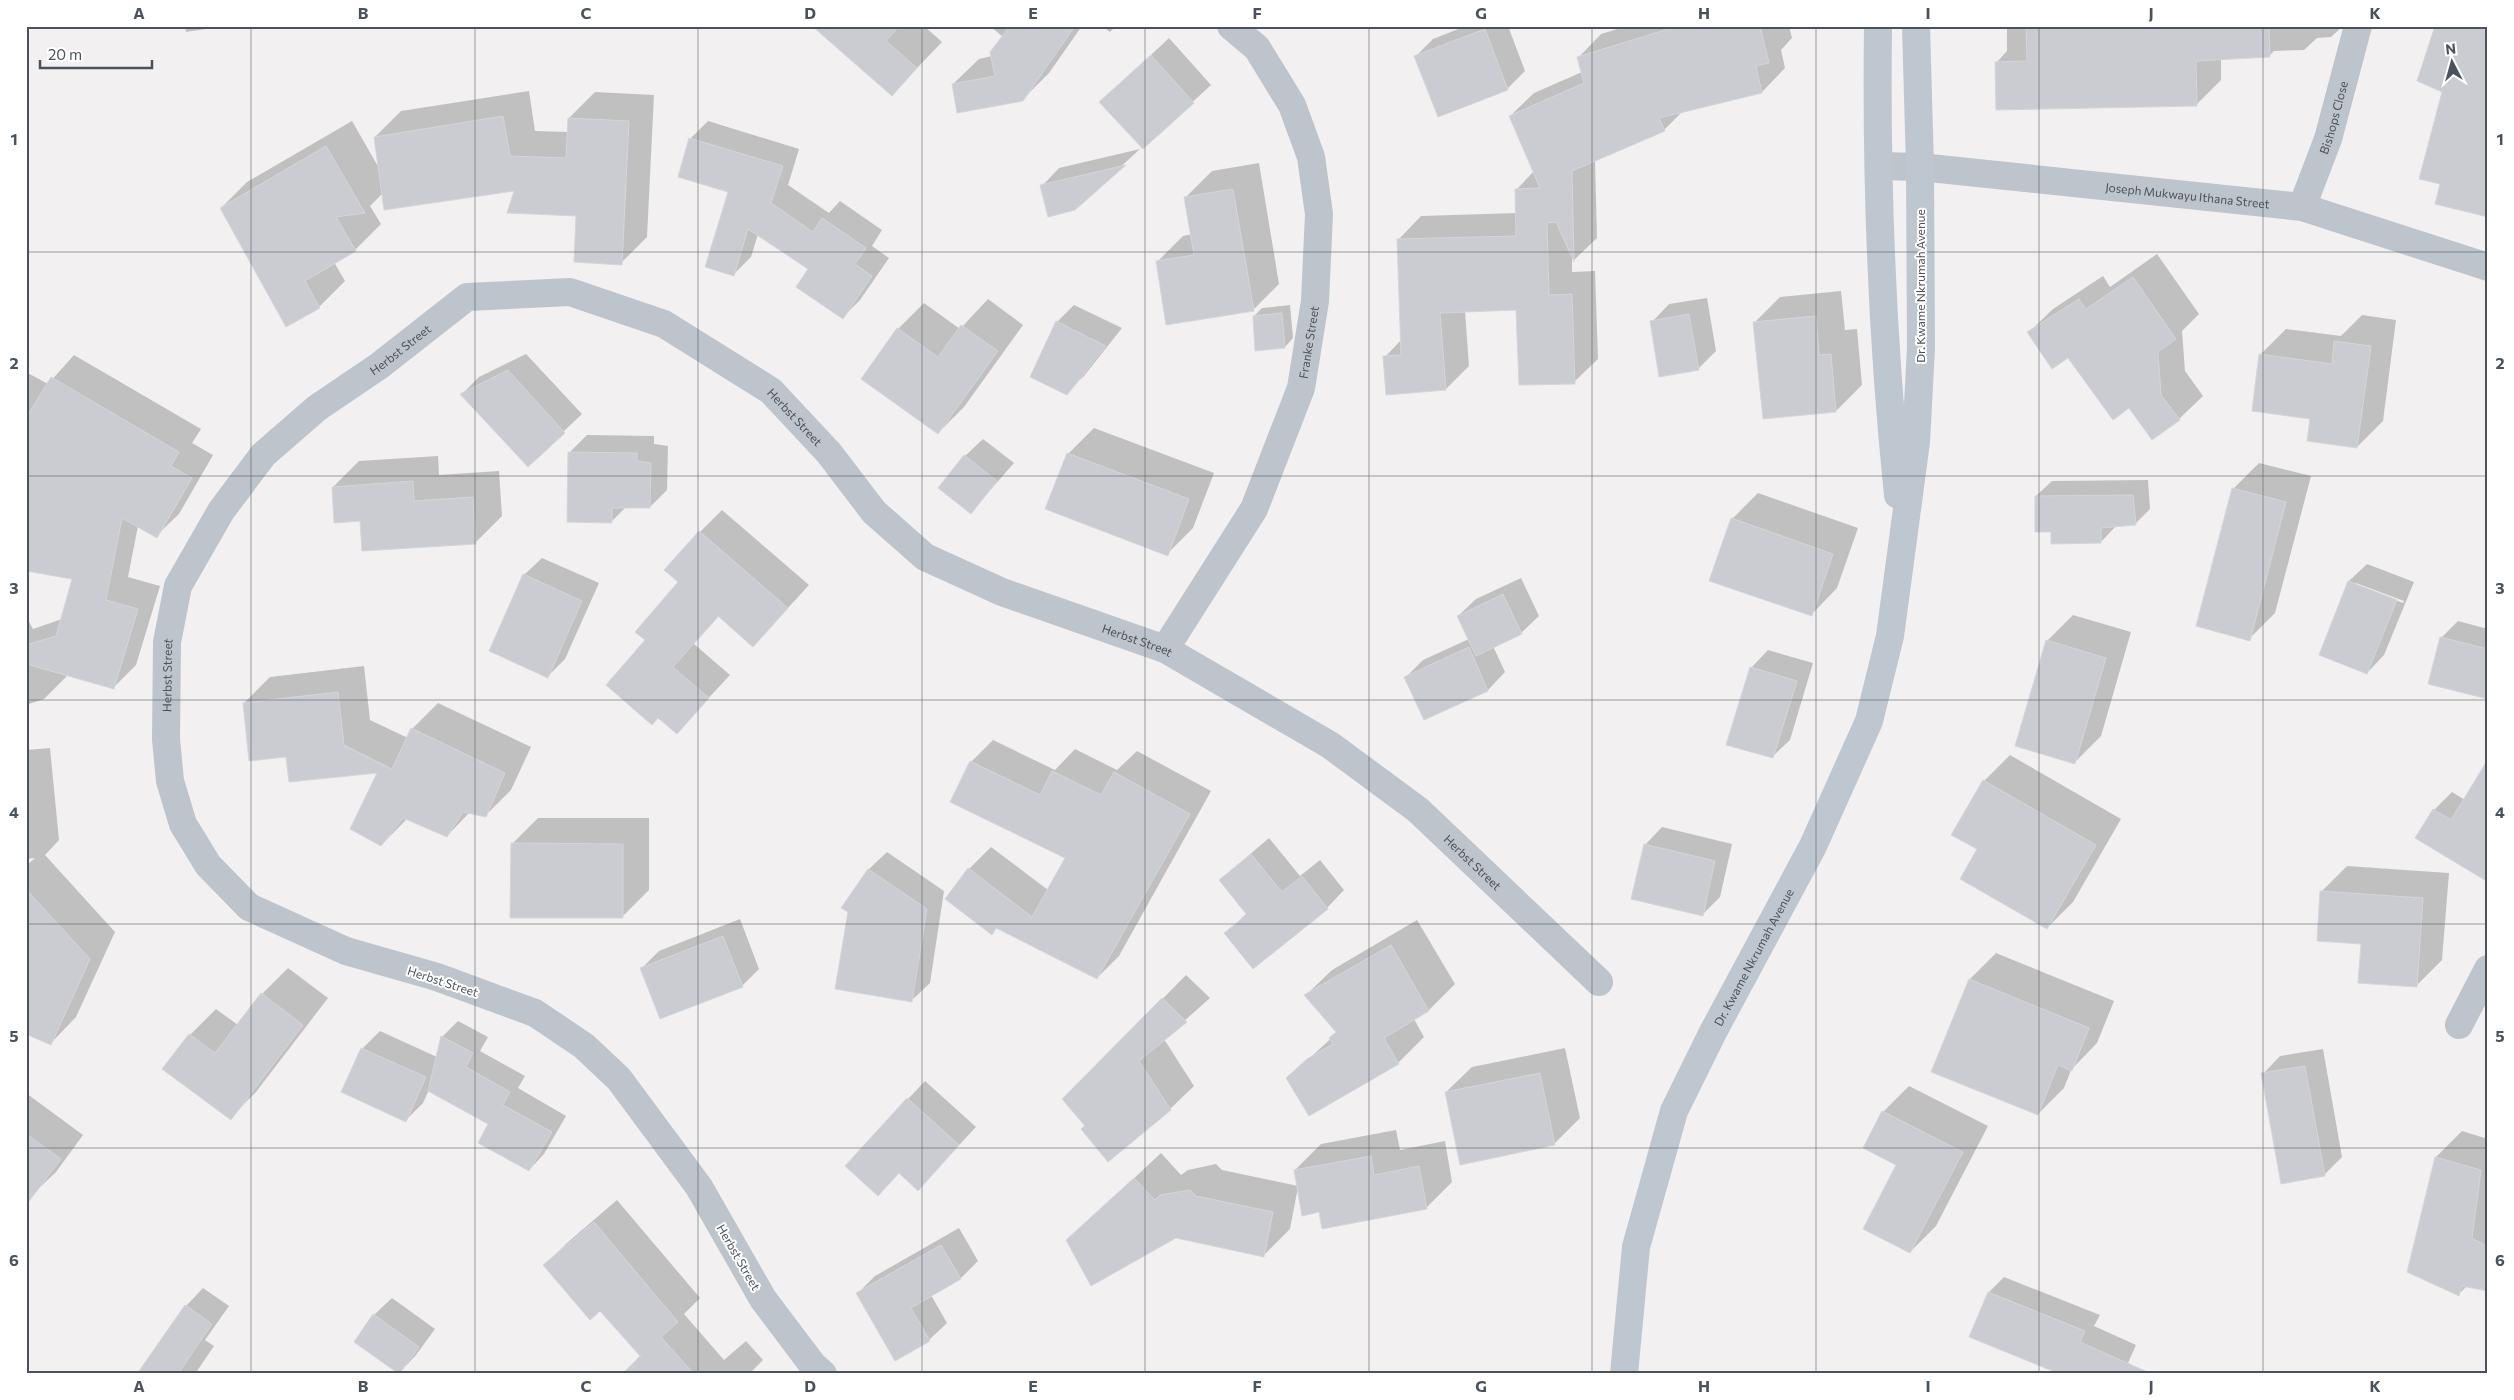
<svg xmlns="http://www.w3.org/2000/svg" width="2514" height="1400" viewBox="0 0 2514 1400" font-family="Commissioner,sans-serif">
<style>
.shadow{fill:#0003;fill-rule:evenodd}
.building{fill:#cbccd2;stroke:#d5d6da}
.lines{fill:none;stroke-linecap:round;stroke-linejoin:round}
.street{stroke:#bdc4cb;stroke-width:28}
.secondary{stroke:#bec6cf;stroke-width:28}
.grid{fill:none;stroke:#4a535b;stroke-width:1;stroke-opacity:0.55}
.labels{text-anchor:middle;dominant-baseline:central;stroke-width:4;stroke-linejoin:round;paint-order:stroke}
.street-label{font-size:12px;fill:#4a535b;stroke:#fff}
.neatline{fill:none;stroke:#4a535b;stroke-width:2}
.grid-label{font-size:16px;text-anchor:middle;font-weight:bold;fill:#4a535b}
</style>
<rect width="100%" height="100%" fill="#f2f0f0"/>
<path class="shadow" d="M 185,26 L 225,26 L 186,32 Z
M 814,26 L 924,26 L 942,42 L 892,94 Z
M 990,26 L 1082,26 L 1049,73 L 1023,99 L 953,84 L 979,59 L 992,56 L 1003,37 Z
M 1102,26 L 1116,26 L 1110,32 Z
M 1466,26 L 1508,26 L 1525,71 L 1508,88 L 1439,115 L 1416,56 L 1433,39 Z
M 1627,26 L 1789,26 L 1792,38 L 1781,50 L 1785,68 L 1762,92 L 1683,111 L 1664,130 L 1595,160 L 1597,238 L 1574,260 L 1572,254 L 1572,272 L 1595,271 L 1598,359 L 1574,382 L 1517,309 L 1465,311 L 1469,366 L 1446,389 L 1385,357 L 1401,340 L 1398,240 L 1421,216 L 1517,213 L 1517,189 L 1534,171 L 1510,116 L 1534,93 L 1582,72 L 1578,58 L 1601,34 Z
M 2007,26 L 2343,26 L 2331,37 L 2317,38 L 2304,50 L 2274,51 L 2269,56 L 2221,59 L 2221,80 L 2196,105 L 1997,62 L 2007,51 Z
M 1169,38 L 1211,85 L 1149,142 L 1101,102 Z
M 529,91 L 535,131 L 568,132 L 569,118 L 595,92 L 654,95 L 647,237 L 621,263 L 578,214 L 516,189 L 383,193 L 370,206 L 381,224 L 355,250 L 334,262 L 345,281 L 319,307 L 221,208 L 247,182 L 352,121 L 379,168 L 375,137 L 401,111 Z
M 708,121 L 799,149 L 788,185 L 829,213 L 840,201 L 882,230 L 872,246 L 889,258 L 860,300 L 843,317 L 810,269 L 758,234 L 751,257 L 734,274 L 729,191 L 690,139 Z
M 1140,149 L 1075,209 L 1042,186 L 1059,168 Z
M 1259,163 L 1279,284 L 1253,310 L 1157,262 L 1183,236 L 1192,234 L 1186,197 L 1212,171 Z
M 2157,254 L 2199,314 L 2182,331 L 2185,371 L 2203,396 L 2179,419 L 2129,406 L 2068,357 L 2029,332 L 2053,309 L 2103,276 L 2110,287 Z
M 1841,291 L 1845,330 L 1857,329 L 1862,385 L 1836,411 L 1754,323 L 1780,297 Z
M 1707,298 L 1716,351 L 1698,369 L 1652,322 L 1669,304 Z
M 988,299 L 1023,325 L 964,407 L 938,433 L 863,379 L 898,329 L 924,303 L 960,329 Z
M 1074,305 L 1122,328 L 1084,376 L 1066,393 L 1057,322 Z
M 1290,305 L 1293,338 L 1285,347 L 1254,316 L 1262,308 Z
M 2362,315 L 2396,320 L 2383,421 L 2357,447 L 2311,417 L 2260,355 L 2286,329 L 2341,336 Z
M 526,354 L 582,414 L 528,465 L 462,394 L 479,377 Z
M 74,355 L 201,429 L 192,443 L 213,455 L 179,514 L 156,536 L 138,526 L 128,577 L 160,586 L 136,665 L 114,687 L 66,674 L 67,676 L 44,699 L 26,705 L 26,616 L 33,629 L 62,619 L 74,578 L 26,570 L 26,372 L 48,384 Z
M 1094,428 L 1214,473 L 1193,528 L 1167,554 L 1068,454 Z
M 587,435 L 654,436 L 654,444 L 668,446 L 667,490 L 650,507 L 626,507 L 611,522 L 569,453 Z
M 983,439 L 1014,463 L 971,512 L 965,456 Z
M 438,456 L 439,475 L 499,471 L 502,516 L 476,542 L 362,520 L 333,487 L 359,461 Z
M 2259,463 L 2311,476 L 2275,613 L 2249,639 L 2233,489 Z
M 2148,480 L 2150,509 L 2135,524 L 2116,526 L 2101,542 L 2052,530 L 2036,496 L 2052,481 Z
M 1758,493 L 1858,528 L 1837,588 L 1812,614 L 1732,519 Z
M 722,510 L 809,585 L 753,646 L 719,616 L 694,644 L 730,675 L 677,732 L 647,640 L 680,582 L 700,532 Z
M 542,558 L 599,583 L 565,659 L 548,676 L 524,575 Z
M 2367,564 L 2414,582 L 2384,655 L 2367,673 L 2320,654 L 2349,581 ZM 2356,583 L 2404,601 L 2403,603 L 2356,585 Z
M 1521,578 L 1539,616 L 1521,633 L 1493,646 L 1505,672 L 1488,690 L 1425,719 L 1406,677 L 1423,660 L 1469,639 L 1458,616 L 1476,599 Z
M 2073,615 L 2131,632 L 2101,736 L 2075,762 L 2047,641 Z
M 2458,621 L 2488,629 L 2488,698 L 2441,638 Z
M 1768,650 L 1813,663 L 1790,740 L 1772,757 L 1751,668 Z
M 364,666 L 370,720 L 408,738 L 412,729 L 438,703 L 531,747 L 511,790 L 485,816 L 470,812 L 447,836 L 407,819 L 381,845 L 379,771 L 287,756 L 244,703 L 270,677 Z
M 993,740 L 1055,770 L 1075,749 L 1117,770 L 1137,751 L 1211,791 L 1119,956 L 1097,978 L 997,927 L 991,933 L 969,869 L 991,847 L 1048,890 L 1067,857 L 971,762 Z
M 50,748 L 59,840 L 45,855 L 115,932 L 76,1017 L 51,1043 L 26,984 L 26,866 L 35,858 L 26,859 L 26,750 Z
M 2010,755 L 2121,819 L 2073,902 L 2047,928 L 1978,849 L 1984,781 Z
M 2452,792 L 2465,800 L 2488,872 L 2417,838 L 2434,810 Z
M 538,818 L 649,818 L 649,890 L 623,916 L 512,844 Z
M 1662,827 L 1732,844 L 1720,897 L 1703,914 L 1645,845 Z
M 1269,838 L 1300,876 L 1320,860 L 1344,890 L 1327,908 L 1225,934 L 1247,913 L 1220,880 Z
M 887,852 L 944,891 L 930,983 L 912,1000 L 849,911 L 843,907 L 869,869 Z
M 2347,866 L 2449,873 L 2442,960 L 2416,986 L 2321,892 Z
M 740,919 L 759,969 L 742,986 L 641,969 L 659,951 Z
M 1417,920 L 1455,984 L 1429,1010 L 1414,1019 L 1424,1037 L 1398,1063 L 1288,1078 L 1338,1032 L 1306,995 L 1332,970 Z
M 1996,953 L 2114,1001 L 2097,1043 L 2071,1070 L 2064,1088 L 2038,1114 L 1933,1071 L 1970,979 Z
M 288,968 L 328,998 L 256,1092 L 230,1118 L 164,1069 L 190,1035 L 216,1009 L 238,1025 L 262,994 Z
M 1186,975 L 1210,998 L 1164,1039 L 1194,1086 L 1170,1109 L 1086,1125 L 1064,1099 Z
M 458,1021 L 488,1037 L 480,1051 L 525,1076 L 518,1088 L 566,1116 L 544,1154 L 529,1170 L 490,1124 L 429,1090 L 423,1103 L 406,1120 L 362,1049 L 380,1031 L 437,1057 L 442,1037 Z
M 1565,1048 L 1580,1118 L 1554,1144 L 1446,1092 L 1472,1067 Z
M 2323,1049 L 2342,1157 L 2324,1175 L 2263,1074 L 2280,1056 Z
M 925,1081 L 976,1127 L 918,1189 L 900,1172 L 878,1194 L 908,1099 Z
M 1909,1086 L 1988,1126 L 1936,1226 L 1910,1252 L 1898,1165 L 1865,1147 L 1884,1111 Z
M 26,1093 L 83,1135 L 56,1172 L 32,1195 L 26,1191 Z
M 1396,1130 L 1400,1150 L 1445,1141 L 1452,1182 L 1426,1208 L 1320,1210 L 1298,1187 L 1290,1229 L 1264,1255 L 1176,1237 L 1067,1241 L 1161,1153 L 1181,1175 L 1188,1170 L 1216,1164 L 1222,1170 L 1298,1186 L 1295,1170 L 1321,1144 Z
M 2462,1131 L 2488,1139 L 2488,1286 L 2468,1285 L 2459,1294 L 2436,1157 Z
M 617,1200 L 700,1298 L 684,1314 L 724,1360 L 746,1341 L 763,1360 L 749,1374 L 622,1374 L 641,1355 L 600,1310 L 545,1265 L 567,1243 Z
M 959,1228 L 978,1261 L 961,1278 L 931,1295 L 947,1323 L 929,1340 L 858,1293 L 875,1276 Z
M 2004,1277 L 2100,1315 L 2094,1326 L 2136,1345 L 2124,1372 L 1971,1336 L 1989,1292 Z
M 203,1288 L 229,1306 L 205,1340 L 214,1346 L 195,1374 L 139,1374 L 186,1306 Z
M 392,1298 L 435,1329 L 416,1355 L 399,1373 L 374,1315 Z"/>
<path class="building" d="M 812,26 L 899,26 L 886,41 L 917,68 L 892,96 Z
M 1010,26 L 1075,26 L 1023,101 L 957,113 L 952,84 L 995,76 L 990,52 Z
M 1678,26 L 1760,26 L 1769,63 L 1756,66 L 1762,93 L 1659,118 L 1665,131 L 1572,171 L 1574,262 L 1556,222 L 1547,223 L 1549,295 L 1572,294 L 1575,384 L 1519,385 L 1516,310 L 1440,313 L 1446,390 L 1386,395 L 1383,356 L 1401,355 L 1397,239 L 1516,236 L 1515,189 L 1540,188 L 1509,116 L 1584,83 L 1577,57 Z
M 2026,26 L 2269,26 L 2270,57 L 2196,61 L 2197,106 L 1996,110 L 1995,62 L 2027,61 Z
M 2435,26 L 2488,26 L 2488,217 L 2435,204 L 2440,184 L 2419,179 L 2442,92 L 2417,81 Z
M 1485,29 L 1508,90 L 1438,117 L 1414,56 Z
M 1151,55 L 1194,103 L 1143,149 L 1099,102 Z
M 503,116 L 510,156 L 566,158 L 568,118 L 629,121 L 622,265 L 574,262 L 576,216 L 507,213 L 514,191 L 384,210 L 374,137 Z
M 689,138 L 783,166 L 771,203 L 813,232 L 822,218 L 866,248 L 855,264 L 872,276 L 843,319 L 796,287 L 808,269 L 748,229 L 734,276 L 705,267 L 728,192 L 678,177 Z
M 326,146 L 365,213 L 336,217 L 356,251 L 305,281 L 320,308 L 286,327 L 220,208 Z
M 1126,165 L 1075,210 L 1048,217 L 1040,185 Z
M 1233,189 L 1254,311 L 1166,325 L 1156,261 L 1194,255 L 1184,197 Z
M 2133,277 L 2176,339 L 2158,352 L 2161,395 L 2180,420 L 2152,440 L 2129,408 L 2113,420 L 2068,358 L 2052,369 L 2027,332 L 2079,299 L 2086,309 Z
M 1282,313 L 1285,348 L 1255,351 L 1253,316 Z
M 1689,314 L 1699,370 L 1659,377 L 1650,321 Z
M 1816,316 L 1819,355 L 1831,354 L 1836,412 L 1763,419 L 1753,322 Z
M 1056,321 L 1106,346 L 1067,395 L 1030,377 Z
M 961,325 L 998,351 L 938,434 L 861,379 L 897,328 L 938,357 Z
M 2334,341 L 2371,346 L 2357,448 L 2307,441 L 2310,419 L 2252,411 L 2259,354 L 2332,364 Z
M 508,370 L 565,433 L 528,467 L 460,394 Z
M 51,377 L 179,452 L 171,466 L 192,478 L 157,538 L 122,518 L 106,600 L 138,609 L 114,689 L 26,664 L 26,645 L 56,636 L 72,579 L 26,571 L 26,418 Z
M 568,452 L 637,453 L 637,461 L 651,463 L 650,508 L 612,508 L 612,523 L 567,522 Z
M 1067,453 L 1189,499 L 1168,556 L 1045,509 Z
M 964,455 L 997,481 L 971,514 L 938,488 Z
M 413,481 L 414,501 L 473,497 L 476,544 L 362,551 L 360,521 L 334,523 L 332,487 Z
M 2232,488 L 2286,502 L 2250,641 L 2196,626 Z
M 2133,495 L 2136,525 L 2101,528 L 2101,543 L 2051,544 L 2051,532 L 2035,532 L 2035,496 Z
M 1731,518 L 1833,554 L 1812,616 L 1709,581 Z
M 699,531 L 788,608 L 753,647 L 718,616 L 673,667 L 709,698 L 677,734 L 658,718 L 652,725 L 606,685 L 645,640 L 635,632 L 678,582 L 664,570 Z
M 523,574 L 582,601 L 548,678 L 489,651 Z
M 2348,581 L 2397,600 L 2367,674 L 2319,655 Z
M 1503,594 L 1522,634 L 1476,656 L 1457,616 Z
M 2440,637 L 2488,649 L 2488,699 L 2428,684 Z
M 2046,640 L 2106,658 L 2075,764 L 2015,746 Z
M 1469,647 L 1488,691 L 1424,720 L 1404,677 Z
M 1750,667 L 1797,681 L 1773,758 L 1726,745 Z
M 338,692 L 344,745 L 392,769 L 411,728 L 505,773 L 486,817 L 463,812 L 447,837 L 403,818 L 381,846 L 350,829 L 377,773 L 289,782 L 286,757 L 249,761 L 243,703 Z
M 2488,759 L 2488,882 L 2415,838 L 2433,809 L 2451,820 Z
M 970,761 L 1040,795 L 1052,771 L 1101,795 L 1114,772 L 1190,814 L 1097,979 L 996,928 L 992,935 L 945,899 L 968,868 L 1032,917 L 1065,858 L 950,802 Z
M 1983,780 L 2096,845 L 2047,929 L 1960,879 L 1977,849 L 1951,835 Z
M 511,843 L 623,844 L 623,918 L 510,918 Z
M 1644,844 L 1715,861 L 1703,916 L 1631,899 Z
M 1251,854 L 1282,892 L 1302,876 L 1328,909 L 1253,969 L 1224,933 L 1247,915 L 1219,880 Z
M 868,869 L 927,909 L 912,1002 L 835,989 L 848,912 L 841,908 Z
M 26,889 L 90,959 L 51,1045 L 26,1034 Z
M 2320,891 L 2423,898 L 2417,987 L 2358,983 L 2361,944 L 2317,941 Z
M 723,936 L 743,987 L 660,1019 L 640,968 Z
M 1391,945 L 1429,1011 L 1384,1038 L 1399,1064 L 1309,1116 L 1286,1078 L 1307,1059 L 1333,1044 L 1329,1038 L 1336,1032 L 1304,995 Z
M 1969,979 L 2089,1028 L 2072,1071 L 2058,1065 L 2038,1115 L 1931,1072 Z
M 261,993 L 303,1025 L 231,1120 L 162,1069 L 189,1034 L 215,1053 Z
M 1162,998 L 1187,1022 L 1139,1061 L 1171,1110 L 1108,1162 L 1081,1129 L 1085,1126 L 1062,1099 Z
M 441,1036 L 473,1053 L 466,1067 L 510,1092 L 503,1105 L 552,1132 L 529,1171 L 478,1143 L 488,1124 L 428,1091 Z
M 361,1048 L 426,1077 L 406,1122 L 341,1092 Z
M 2305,1066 L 2325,1176 L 2281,1184 L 2261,1073 Z
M 1540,1073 L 1555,1145 L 1460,1165 L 1445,1092 Z
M 907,1098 L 959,1145 L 918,1191 L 899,1173 L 878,1196 L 845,1166 Z
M 1882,1111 L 1963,1152 L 1910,1253 L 1863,1229 L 1896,1165 L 1863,1148 Z
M 26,1134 L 61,1159 L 26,1205 Z
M 1371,1156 L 1374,1175 L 1419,1166 L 1427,1209 L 1322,1229 L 1319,1212 L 1302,1216 L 1294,1170 Z
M 2435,1157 L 2481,1170 L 2472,1238 L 2488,1247 L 2488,1291 L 2462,1286 L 2459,1296 L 2407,1272 Z
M 1134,1178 L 1155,1200 L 1160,1195 L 1190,1190 L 1196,1196 L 1273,1212 L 1264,1257 L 1176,1238 L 1091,1286 L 1066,1240 Z
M 594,1222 L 678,1322 L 661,1337 L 694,1374 L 622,1374 L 641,1357 L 600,1311 L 590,1320 L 543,1265 Z
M 941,1245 L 961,1279 L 911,1308 L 930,1341 L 895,1361 L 856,1293 Z
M 1988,1292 L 2085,1331 L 2080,1342 L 2152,1374 L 2060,1374 L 1969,1337 Z
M 185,1305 L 212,1324 L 178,1374 L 137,1374 Z
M 373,1314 L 419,1347 L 399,1374 L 354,1342 Z"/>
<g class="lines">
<g class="street">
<path id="s1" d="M 1879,166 L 1920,167 L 2302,207 L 2488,267"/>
<path id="s2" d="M 2302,207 L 2328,139 L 2358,26"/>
<path id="s3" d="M 1165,649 L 1254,509 L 1301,388 L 1315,301 L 1319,214 L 1311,157 L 1292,105 L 1257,48 L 1231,26"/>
<path d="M 2459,1025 L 2488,969"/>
<path id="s4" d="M 823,1374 L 812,1364 L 763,1299 L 699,1187 L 619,1079 L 584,1046 L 535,1013 L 437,977 L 346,951 L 249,907 L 208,865 L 183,824 L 170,781 L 166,739 L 167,642 L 178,586 L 221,511 L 263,455 L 317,408 L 379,366 L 467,297 L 570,292 L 664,324 L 771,391 L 829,453 L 874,512 L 925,557 L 1002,592 L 1165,649 L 1330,745 L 1418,810 L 1599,982"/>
</g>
<g class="secondary">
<path d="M 1878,26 C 1876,182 1882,340 1898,495"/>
<path id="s5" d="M 1624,1374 L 1636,1247 L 1674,1111 L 1713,1032 L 1813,846 L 1869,721 L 1890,636 L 1916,442 L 1921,348 L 1920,167 L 1916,26"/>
</g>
</g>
<path class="grid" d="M 251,26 L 251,1374M 475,26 L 475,1374M 698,26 L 698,1374M 922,26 L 922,1374M 1145,26 L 1145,1374M 1369,26 L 1369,1374M 1592,26 L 1592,1374M 1816,26 L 1816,1374M 2039,26 L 2039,1374M 2263,26 L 2263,1374M 26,252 L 2488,252M 26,476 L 2488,476M 26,700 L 2488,700M 26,924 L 2488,924M 26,1148 L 2488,1148"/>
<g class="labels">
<g class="street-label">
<text stroke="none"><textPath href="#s2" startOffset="95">Bishops Close</textPath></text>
<text stroke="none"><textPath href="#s1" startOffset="310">Joseph Mukwayu Ithana Street</textPath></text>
<text transform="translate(1920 286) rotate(-90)">Dr. Kwame Nkrumah Avenue</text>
<text stroke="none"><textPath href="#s3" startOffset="342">Franke Street</textPath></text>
<text stroke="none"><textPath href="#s4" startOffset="1450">Herbst Street</textPath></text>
<text stroke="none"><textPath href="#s4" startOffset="1899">Herbst Street</textPath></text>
<text stroke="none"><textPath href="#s4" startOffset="2319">Herbst Street</textPath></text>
<text stroke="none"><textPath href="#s4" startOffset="1030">Herbst Street</textPath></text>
<text stroke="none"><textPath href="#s4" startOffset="2724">Herbst Street</textPath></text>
<text stroke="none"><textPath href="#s5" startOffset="442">Dr. Kwame Nkrumah Avenue</textPath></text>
<text transform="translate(443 981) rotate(18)">Herbst Street</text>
<text transform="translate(739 1257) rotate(60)">Herbst Street</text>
</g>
</g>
<rect width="2514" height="1400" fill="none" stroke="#ffffff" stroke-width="55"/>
<g transform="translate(2452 62) rotate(354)" stroke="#ffffff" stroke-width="4" paint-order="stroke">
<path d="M0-4L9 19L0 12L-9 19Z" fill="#4a535b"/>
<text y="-8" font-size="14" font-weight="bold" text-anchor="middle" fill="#4a535b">N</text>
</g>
<path d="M40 60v8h112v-8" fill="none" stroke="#4a535b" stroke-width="2.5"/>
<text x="48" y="60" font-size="15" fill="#4a535b" stroke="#ffffff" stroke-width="4" paint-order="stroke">20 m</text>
<rect x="28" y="28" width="2458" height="1344" class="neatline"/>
<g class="grid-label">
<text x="139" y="19">A</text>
<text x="363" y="19">B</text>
<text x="586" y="19">C</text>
<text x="810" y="19">D</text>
<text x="1033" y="19">E</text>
<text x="1257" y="19">F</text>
<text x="1481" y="19">G</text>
<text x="1704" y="19">H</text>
<text x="1928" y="19">I</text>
<text x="2151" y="19">J</text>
<text x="2375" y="19">K</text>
<text x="14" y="145">1</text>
<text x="2500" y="145">1</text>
<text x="14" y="369">2</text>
<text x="2500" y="369">2</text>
<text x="14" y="594">3</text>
<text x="2500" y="594">3</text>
<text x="14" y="818">4</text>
<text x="2500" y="818">4</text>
<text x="14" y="1042">5</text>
<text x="2500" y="1042">5</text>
<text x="14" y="1266">6</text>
<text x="2500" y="1266">6</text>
<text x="139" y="1392">A</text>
<text x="363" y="1392">B</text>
<text x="586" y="1392">C</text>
<text x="810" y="1392">D</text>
<text x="1033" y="1392">E</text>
<text x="1257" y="1392">F</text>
<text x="1481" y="1392">G</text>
<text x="1704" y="1392">H</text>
<text x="1928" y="1392">I</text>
<text x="2151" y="1392">J</text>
<text x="2375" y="1392">K</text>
</g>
</svg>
